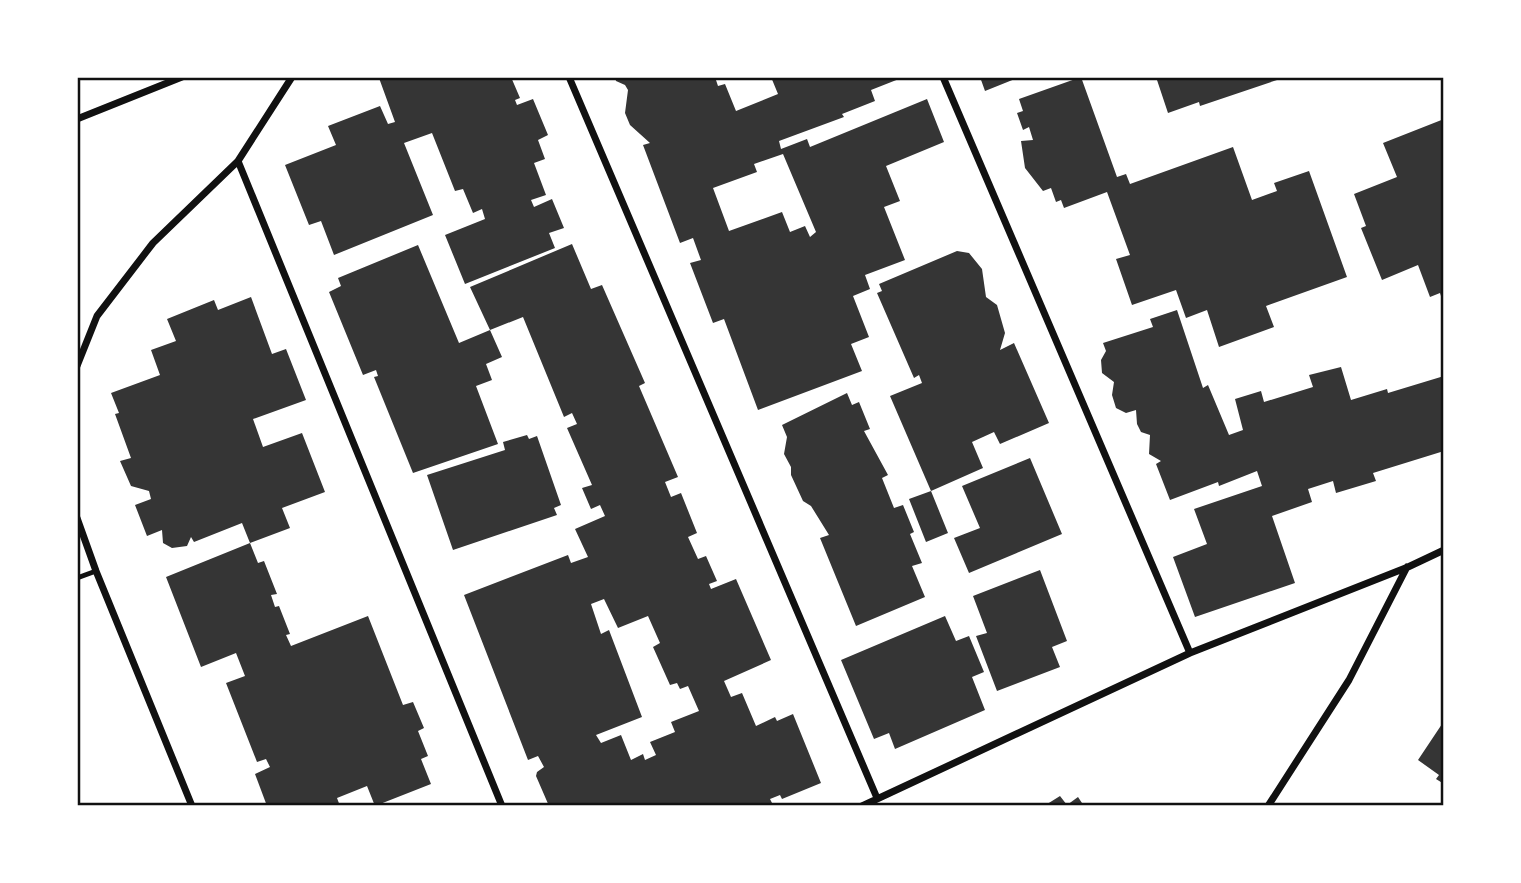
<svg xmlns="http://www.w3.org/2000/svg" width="1521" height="883" viewBox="0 0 1521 883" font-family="'Noto Serif',serif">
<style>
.building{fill:#353535;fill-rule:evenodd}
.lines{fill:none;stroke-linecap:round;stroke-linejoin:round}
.service{stroke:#111;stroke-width:5}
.minor{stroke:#111;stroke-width:7}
.neatline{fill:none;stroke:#111;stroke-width:2.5}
</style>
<rect width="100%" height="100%" fill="#fff"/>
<path class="building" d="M 382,77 L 511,77 L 520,98 L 515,100 L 517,105 L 533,99 L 548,135 L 538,140 L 545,159 L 534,163 L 546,195 L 531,200 L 534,207 L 552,199 L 564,228 L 549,233 L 555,248 L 465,284 L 445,235 L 485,219 L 482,209 L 473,213 L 463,189 L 455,191 L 432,133 L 404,143 L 433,215 L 334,255 L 321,221 L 309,225 L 285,165 L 336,145 L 328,126 L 380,106 L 388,124 L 395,122 L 379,78 Z
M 615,77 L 715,77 L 718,86 L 725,84 L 736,111 L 778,94 L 771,77 L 904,77 L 871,90 L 875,101 L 842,114 L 844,117 L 779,141 L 781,149 L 807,139 L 810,147 L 927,99 L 944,142 L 886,166 L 900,201 L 884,207 L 905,260 L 865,275 L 870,289 L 853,296 L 869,337 L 851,344 L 862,371 L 758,410 L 724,319 L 713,323 L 690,263 L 701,260 L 693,238 L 680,243 L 643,145 L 650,143 L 630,125 L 625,113 L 628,90 L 625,85 L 616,81 ZM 783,154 L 816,232 L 810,237 L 805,226 L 790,232 L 782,212 L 729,231 L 713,188 L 757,172 L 754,164 Z
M 980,77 L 1020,77 L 985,91 Z
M 1081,77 L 1117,177 L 1126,174 L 1130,184 L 1233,147 L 1252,200 L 1277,191 L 1274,183 L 1309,171 L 1347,277 L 1266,306 L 1274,327 L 1219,347 L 1207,310 L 1186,318 L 1176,290 L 1132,305 L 1116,259 L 1130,255 L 1107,192 L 1064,208 L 1061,200 L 1056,202 L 1051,188 L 1043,191 L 1025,168 L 1021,141 L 1033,140 L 1029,127 L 1023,130 L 1017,113 L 1023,111 L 1019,99 Z
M 1156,77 L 1276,77 L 1277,80 L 1200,106 L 1199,102 L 1168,113 Z
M 1444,119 L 1444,305 L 1440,293 L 1430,297 L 1418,265 L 1382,280 L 1361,228 L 1366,226 L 1354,194 L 1397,177 L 1383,143 Z
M 572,244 L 591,289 L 602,285 L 645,383 L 639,386 L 678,477 L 665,482 L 671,497 L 681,493 L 697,533 L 688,537 L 698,559 L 706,556 L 717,581 L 709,584 L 711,589 L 736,579 L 771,660 L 724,681 L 731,697 L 742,693 L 756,726 L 775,717 L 777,721 L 793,714 L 821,783 L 782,799 L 780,795 L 770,799 L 772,803 L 765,806 L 549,806 L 536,776 L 537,772 L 544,767 L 538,756 L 528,760 L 464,595 L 568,555 L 571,563 L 588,557 L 575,529 L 605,516 L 600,505 L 591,509 L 582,488 L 592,485 L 567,428 L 577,424 L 572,413 L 564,417 L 523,317 L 490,330 L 470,287 ZM 604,599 L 618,628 L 648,616 L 660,643 L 653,647 L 670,685 L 677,683 L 680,689 L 688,686 L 699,711 L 671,722 L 675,732 L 650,742 L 656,755 L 645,760 L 643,754 L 631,760 L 621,735 L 601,743 L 596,735 L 642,717 L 609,630 L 601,634 L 591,604 Z
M 418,245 L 459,343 L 490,330 L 502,357 L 486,364 L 492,380 L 476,386 L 498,444 L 413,473 L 374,377 L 378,376 L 376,370 L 363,375 L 329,292 L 341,286 L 338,278 Z
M 957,251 L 969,253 L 982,269 L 986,297 L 997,305 L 1005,333 L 1000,350 L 1014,343 L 1049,423 L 1000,444 L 994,432 L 972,442 L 983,468 L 931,491 L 890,396 L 922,383 L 919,375 L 914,378 L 877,293 L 882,291 L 879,284 Z
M 251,297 L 272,354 L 286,349 L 306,400 L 253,419 L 263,447 L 302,433 L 325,492 L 282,508 L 290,528 L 250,543 L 242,523 L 194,542 L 191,537 L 187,546 L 172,548 L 163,543 L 162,530 L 147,536 L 135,505 L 151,499 L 149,491 L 131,486 L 120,461 L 131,458 L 115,414 L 119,413 L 111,393 L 160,375 L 151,350 L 176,341 L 167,319 L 214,300 L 218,310 Z
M 1177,310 L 1203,388 L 1208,385 L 1229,435 L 1243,430 L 1235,399 L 1261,391 L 1264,402 L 1313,387 L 1309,375 L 1341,367 L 1351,400 L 1387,389 L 1388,393 L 1444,376 L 1444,451 L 1373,473 L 1376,481 L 1336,493 L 1333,481 L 1308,489 L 1312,502 L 1272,516 L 1295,583 L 1195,617 L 1173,557 L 1207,544 L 1194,509 L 1262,486 L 1257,471 L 1219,486 L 1218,482 L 1170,500 L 1156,464 L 1161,461 L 1149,454 L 1150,435 L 1141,432 L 1137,424 L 1136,410 L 1126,413 L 1116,408 L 1112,395 L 1114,382 L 1102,373 L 1101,360 L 1106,351 L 1103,343 L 1153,327 L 1150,319 Z
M 847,393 L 852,405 L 859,402 L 870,429 L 864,431 L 888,475 L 882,478 L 894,508 L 903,505 L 914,532 L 910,534 L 922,563 L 912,566 L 925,597 L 856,626 L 820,538 L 829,535 L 811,506 L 803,501 L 791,475 L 791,467 L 784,454 L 787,437 L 782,425 Z
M 527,435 L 529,439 L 537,436 L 561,505 L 554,508 L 557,515 L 453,550 L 427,475 L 505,450 L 503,442 Z
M 1030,458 L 1062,534 L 969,573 L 954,538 L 980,528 L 962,486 Z
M 931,491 L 948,533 L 926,542 L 909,499 Z
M 250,543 L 258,563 L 264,561 L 277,594 L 271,595 L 275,607 L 279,606 L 290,634 L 286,635 L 291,646 L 368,616 L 403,705 L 413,702 L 424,728 L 418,731 L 428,756 L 421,759 L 431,784 L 375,806 L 367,786 L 337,798 L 340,806 L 267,806 L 255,774 L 270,767 L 266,759 L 257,762 L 226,683 L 245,676 L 236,653 L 201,667 L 166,577 Z
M 1040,570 L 1067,641 L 1052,647 L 1060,667 L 997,691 L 976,636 L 987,633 L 973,596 Z
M 945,616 L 956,641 L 969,636 L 984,672 L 972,677 L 985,710 L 895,749 L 889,733 L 874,739 L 841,660 Z
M 1444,721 L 1444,784 L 1436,779 L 1439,775 L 1418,760 Z
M 1060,796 L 1067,805 L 1078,797 L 1084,806 L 1044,806 Z"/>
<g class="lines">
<path class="service" d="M 77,578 L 96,571"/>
<path class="minor" d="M 569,77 L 877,798
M 943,77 L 1190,653
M 77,119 L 182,77
M 238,161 L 502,806
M 77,366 L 97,316 L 153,243 L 238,161 L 292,77
M 77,518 L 96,571 L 192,806
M 862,806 L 1190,653 L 1408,567 L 1444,550
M 1268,806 L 1349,680 L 1407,567"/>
</g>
<rect width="1521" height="883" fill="none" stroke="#ffffff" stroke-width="158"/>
<rect x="79" y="79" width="1363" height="725" class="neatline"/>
</svg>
